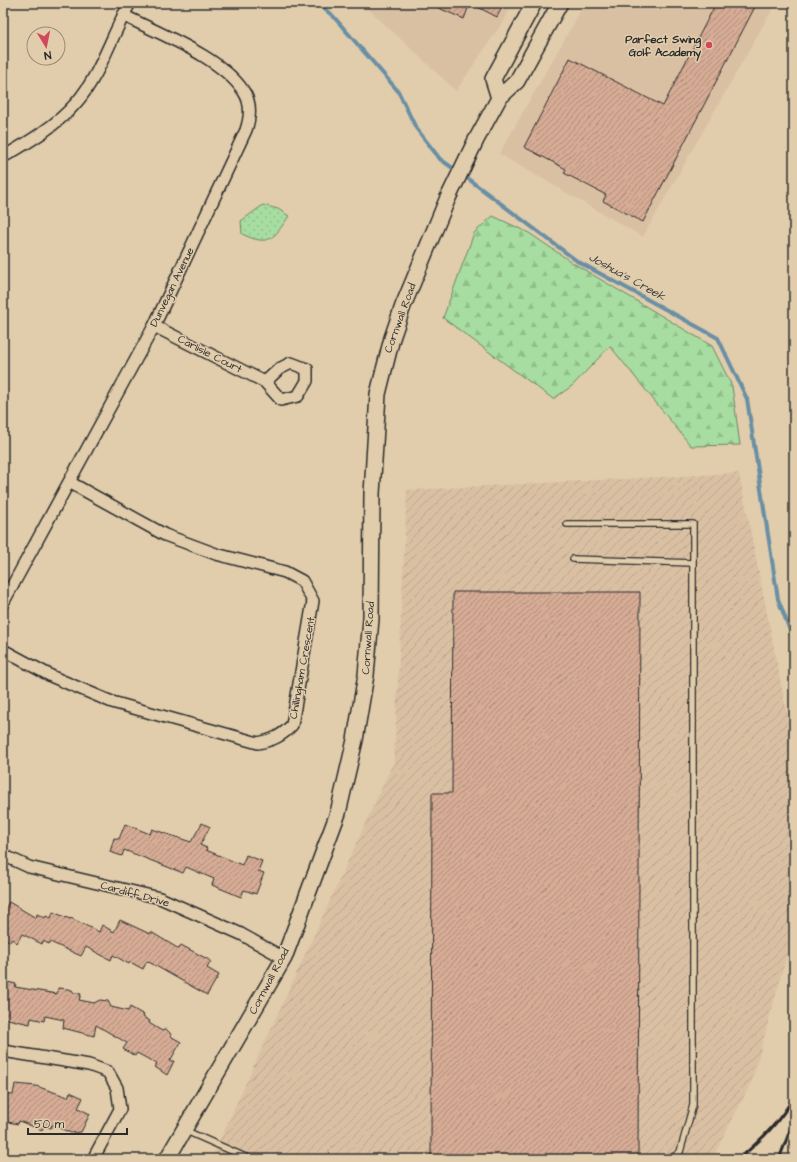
<svg xmlns="http://www.w3.org/2000/svg" width="797" height="1162" viewBox="0 0 797 1162" font-family="'Architects Daughter',sans-serif">
<style>
.built{fill:#dac0a3}
.industrial{fill:url(#industrial-furrows)}
.forest{fill:url(#forest-firs);stroke:#698466}
.park{fill:url(#park-dots);stroke:#698466}
.lines{fill:none;stroke-linecap:round;stroke-linejoin:round}
.stream{stroke:#698fa4;stroke-width:4}
.building{fill:url(#building-hatch);stroke:#2b2b2b}
.lane-casing{stroke:#2b2b2b;stroke-width:8}
.street-casing{stroke:#2b2b2b;stroke-width:14}
.secondary-casing{stroke:#2b2b2b;stroke-width:18}
.lane{stroke:#e1cdac;stroke-width:5.5}
.street{stroke:#e1cdac;stroke-width:11}
.secondary{stroke:#e1cdac;stroke-width:15}
.rail{stroke:#2b2b2b;stroke-width:3}
.poi-dot{fill:#d1495b;stroke:#e1cdac;stroke-width:1.5}
.labels{text-anchor:middle;dominant-baseline:central;stroke-width:3;stroke-linejoin:round;paint-order:stroke}
.poi-label{font-size:11px;font-weight:bold;fill:#2b2b2b;stroke:#e1cdac;text-anchor:end}
.street-label{font-size:11px;fill:#2b2b2b;stroke:#e1cdac}
.water-label{font-size:12px;font-style:italic;fill:#353c3f;stroke:#e1cdac}
</style>
<defs>
<pattern id="industrial-furrows" width="10" height="10" patternUnits="userSpaceOnUse"><rect width="10" height="10" fill="#dac0a3"/><path d="M-1 1l2-2M0 10L10 0M9 11l2-2" fill="none" stroke="#bba58c"/></pattern>
<pattern id="forest-firs" width="22" height="20" patternUnits="userSpaceOnUse"><rect width="22" height="20" fill="#a7dda0"/><path d="M5 1l3.5 6h-7zM16 11l3.5 6h-7z" fill="#90be8a"/></pattern>
<pattern id="park-dots" width="8" height="8" patternUnits="userSpaceOnUse"><rect width="8" height="8" fill="#a7dda0"/><path d="M2 2h.1M6 6h.1" fill="none" stroke="#90be8a" stroke-width="1.8" stroke-linecap="round"/></pattern>
<pattern id="building-hatch" width="6" height="6" patternUnits="userSpaceOnUse"><rect width="6" height="6" fill="#d6ac95"/><path d="M-1 1l2-2M0 6l6-6M5 7l2-2" fill="none" stroke="#ae8c7a"/></pattern>
</defs>
<rect width="100%" height="100%" fill="#e1cdac"/>
<filter id="ink" filterUnits="userSpaceOnUse"><feTurbulence type="fractalNoise" baseFrequency=".025" numOctaves="2"/><feDisplacementMap in="SourceGraphic" scale="8" xChannelSelector="R" yChannelSelector="G"/><feConvolveMatrix kernelMatrix="1 2 1 2 8 2 1 2 1" color-interpolation-filters="sRGB"/></filter>
<g filter="url(#ink)">
<path class="built" d="M 362,3 L 513,3 L 505,19 L 456,91 Z
M 585,3 L 776,3 L 643,237 L 499,154 Z"/>
<path class="industrial" d="M 739,473 L 794,748 L 794,930 L 752,1081 L 712,1159 L 211,1159 L 394,761 L 407,490 Z"/>
<path class="forest" d="M 493,216 L 529,233 L 573,263 L 712,346 L 732,386 L 740,445 L 691,446 L 610,346 L 572,386 L 553,399 L 443,318 L 474,233 Z"/>
<path class="park" d="M 263,205 L 278,209 L 289,216 C 273,239 270,247 242,234 L 241,221 Z"/>
<g class="lines">
<path class="stream" d="M 317,3 L 333,16 L 398,91 L 416,128 L 440,159 L 457,171
M 463,175 L 577,261 L 718,338 L 747,399 L 778,599 L 794,641"/>
</g>
<path class="building" d="M 427,3 L 470,3 L 464,19 Z
M 470,3 L 504,3 L 497,17 Z
M 716,3 L 757,3 L 643,222 L 603,201 L 606,195 L 564,173 L 566,169 L 524,147 L 570,58 L 663,106 Z
M 453,592 L 640,592 L 638,1159 L 431,1159 L 432,793 L 452,793 Z
M 202,823 L 210,827 L 200,845 L 207,848 L 206,850 L 242,865 L 246,855 L 262,861 L 258,871 L 264,873 L 256,894 L 244,890 L 241,897 L 212,885 L 214,879 L 186,867 L 183,873 L 124,850 L 122,856 L 110,852 L 114,838 L 119,839 L 125,824 L 150,834 L 152,829 L 191,842 Z
M 9,902 L 36,918 L 37,914 L 45,918 L 46,916 L 51,918 L 53,912 L 70,919 L 71,918 L 99,932 L 102,925 L 114,932 L 120,920 L 150,934 L 151,932 L 179,949 L 181,945 L 211,961 L 207,968 L 219,975 L 207,995 L 147,961 L 143,969 L 130,962 L 129,964 L 113,955 L 111,960 L 86,947 L 81,956 L 50,942 L 49,944 L 43,941 L 42,944 L 22,934 L 17,943 L 12,939 L 10,942 L 3,938 L 3,912 Z
M 3,981 L 16,984 L 15,987 L 57,994 L 58,988 L 68,989 L 72,990 L 74,993 L 81,994 L 79,1000 L 94,1003 L 100,1000 L 108,1001 L 111,1007 L 128,1011 L 130,1007 L 144,1015 L 143,1017 L 150,1021 L 149,1023 L 162,1031 L 166,1029 L 170,1033 L 172,1037 L 181,1042 L 170,1061 L 174,1061 L 167,1075 L 155,1067 L 157,1064 L 137,1053 L 135,1056 L 123,1049 L 127,1043 L 96,1025 L 94,1036 L 63,1028 L 64,1020 L 45,1016 L 44,1021 L 31,1018 L 30,1024 L 3,1018 Z
M 15,1084 L 36,1086 L 68,1097 L 70,1092 L 83,1098 L 78,1108 L 90,1114 L 81,1132 L 71,1133 L 52,1125 L 51,1128 L 44,1126 L 42,1130 L 19,1121 L 18,1124 L 3,1121 L 3,1094 L 13,1095 Z"/>
<g class="lines">
<g class="lane-casing">
<path id="lane" d="M 567,524 L 693,524 L 693,1105 L 680,1152 L 671,1159
M 573,559 L 693,563
M 184,1130 L 250,1159"/>
</g>
<g class="street-casing">
<path id="street" d="M 3,157 C 29,142 56,126 76,103 C 100,76 112,34 130,3
M 154,326 L 265,382 L 281,400 L 298,396 L 307,381 L 307,369 L 291,363 L 279,369 L 265,382
M 3,603 L 154,326 L 246,130 C 250,118 252,104 244,92 C 222,57 159,34 123,15
M 3,650 L 53,677 L 112,702 L 258,743 C 273,740 282,736 292,725 L 313,601 L 302,581 L 285,572 L 216,554 L 165,535 L 69,482
M 3,855 L 29,867 L 160,898 L 241,934 L 284,958
M 3,1051 L 89,1065 L 108,1072 L 117,1088 L 120,1109 L 93,1159"/>
</g>
<g class="secondary-casing">
<path id="secondary" d="M 499,98 L 493,79 L 534,3
M 167,1159 L 284,958 L 338,813 L 355,740 L 366,675 L 371,619 L 372,494 L 378,394 L 392,338 L 403,306 L 447,200 L 476,140 L 499,98 L 517,81 L 560,3"/>
</g>
<use href="#lane" class="lane"/>
<use href="#street" class="street"/>
<use href="#secondary" class="secondary"/>
<path class="rail" d="M 739,1159 C 760,1141 781,1121 794,1096
M 779,1159 L 794,1120"/>
</g>
</g>
<circle class="poi-dot" cx="709" cy="45" r="4"/>
<g class="labels">
<g class="poi-label">
<text x="701" y="39">Parfect Swing<tspan x="701" dy="13">Golf Academy</tspan></text>
</g>
<g class="street-label">
<text transform="translate(172 287) rotate(-64)">Dunvegan Avenue</text>
<text transform="translate(400 318) rotate(-70)">Cornwall Road</text>
<text transform="translate(210 354) rotate(27)">Carlisle Court</text>
<text transform="translate(368 638) rotate(-86)">Cornwall Road</text>
<text transform="translate(302 668) rotate(-80)">Chillingham Crescent</text>
<text transform="translate(135 894) rotate(15)">Cardiff Drive</text>
<text transform="translate(269 981) rotate(-62)">Cornwall Road</text>
</g>
<g class="water-label">
<text transform="translate(627 277) rotate(29)">Joshua's Creek</text>
</g>
</g>
<rect width="797" height="1162" fill="none" stroke="#e1cdac" stroke-width="16"/>
<rect x="8" y="8" width="781" height="1146" fill="none" stroke="#2b2b2b" stroke-width="1.5" filter="url(#ink)"/>
<g transform="translate(46 46) rotate(170)"><circle r="19" fill="#e1cdac" stroke="#988c78"/>
<path d="M0-3L7 15L0 10L-7 15Z" fill="#d1495b"/>
<text y="-6" font-size="11" font-weight="bold" text-anchor="middle" fill="#2b2b2b">N</text>
</g>
<path d="M28 1128v6h99v-6" fill="none" stroke="#2b2b2b" stroke-width="2"/>
<text x="34" y="1128" font-size="12" fill="#2b2b2b" stroke="#e1cdac" stroke-width="3" paint-order="stroke">50 m</text>
</svg>
